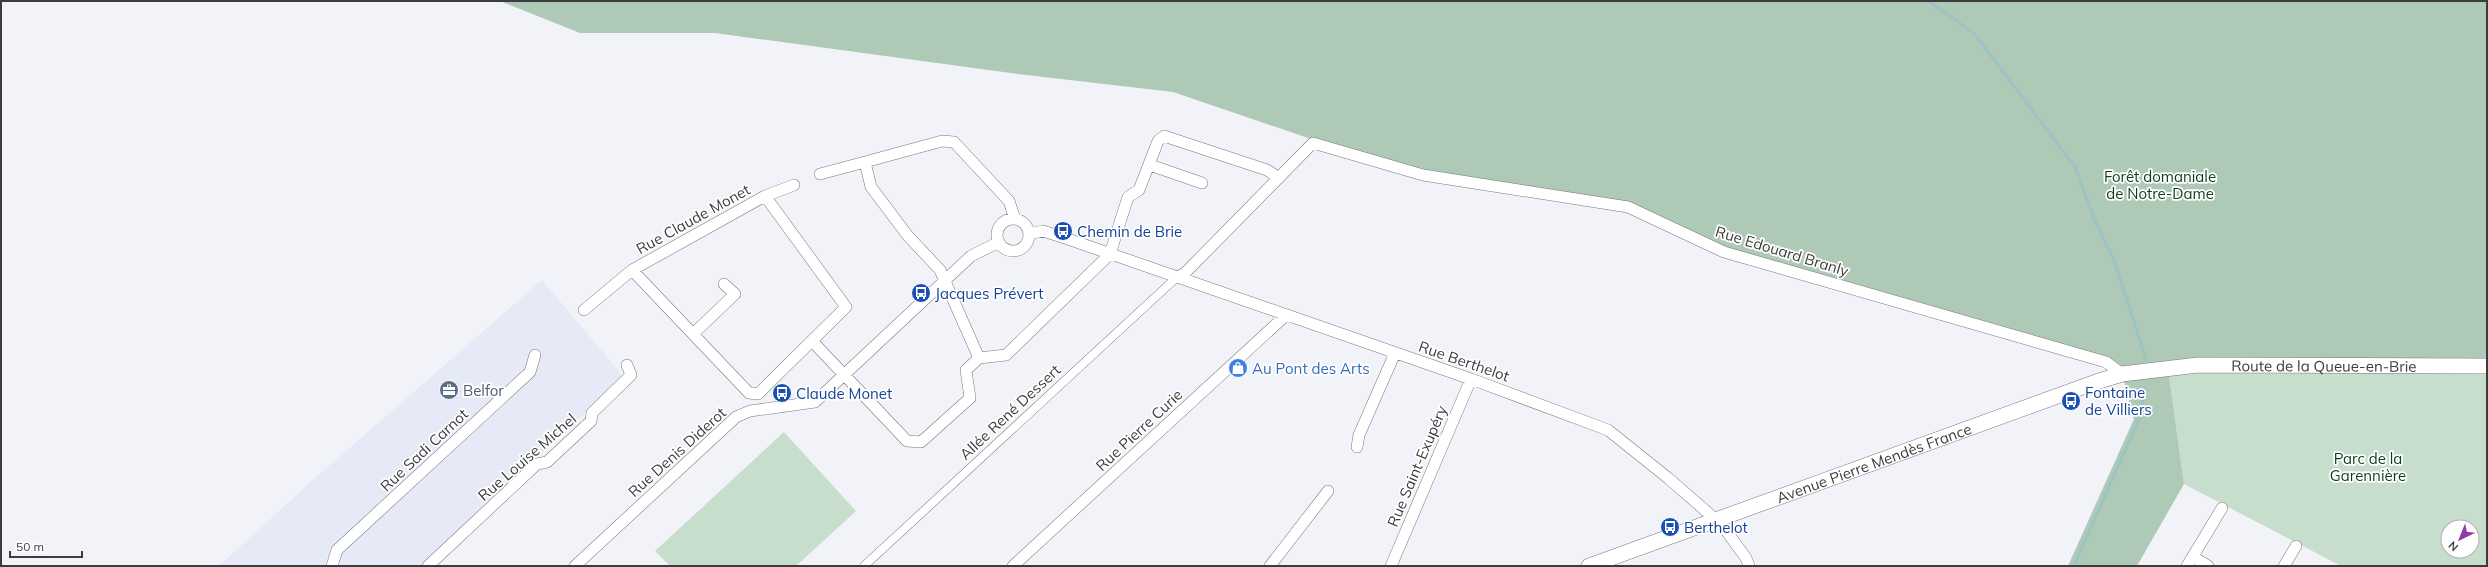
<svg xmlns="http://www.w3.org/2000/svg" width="2488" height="567" viewBox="0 0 2488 567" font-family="Mulish,sans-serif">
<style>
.built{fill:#e6e9f6}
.green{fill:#c6decb;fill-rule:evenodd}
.forest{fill:#aec9b5}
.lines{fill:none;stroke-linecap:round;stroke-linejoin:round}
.stream{stroke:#9dc3c5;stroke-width:3}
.pedestrian-casing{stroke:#77787d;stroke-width:9}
.minor-casing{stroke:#77787d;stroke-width:12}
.secondary-casing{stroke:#77787d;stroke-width:16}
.pedestrian{stroke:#fff;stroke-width:8}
.minor{stroke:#fff;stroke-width:11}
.secondary{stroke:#fff;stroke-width:15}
.labels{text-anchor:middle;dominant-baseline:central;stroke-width:3.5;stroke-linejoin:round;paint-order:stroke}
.park-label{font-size:15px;fill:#0c3c1f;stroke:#fff}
.street-label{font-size:15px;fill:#3c3c3e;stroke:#fff}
.transit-label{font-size:15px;fill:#164399;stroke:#fff;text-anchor:start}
.shop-label{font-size:15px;fill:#366cbe;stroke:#fff;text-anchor:start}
.service-label{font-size:15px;fill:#4e5e75;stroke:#fff;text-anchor:start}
</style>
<rect width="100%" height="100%" fill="#f2f3f8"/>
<path class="built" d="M 542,280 L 624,377 L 422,566 L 219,566 L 315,478 Z"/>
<path class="green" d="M 2487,366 L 2487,566 L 2341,566 L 2184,484 L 2168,369 ZM 2448,527 L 2472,527 L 2472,551 L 2448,551 Z
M 784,432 L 856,511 L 796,566 L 670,566 L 655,551 Z"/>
<path class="forest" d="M 500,1 L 2487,1 L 2487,366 L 2168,369 L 2184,484 L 2137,566 L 2068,566 L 2134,419 L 2122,374 L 2108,361 L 1727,249 L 1631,206 L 1423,177 L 1173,92 L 1018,74 L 715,33 L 580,33 Z"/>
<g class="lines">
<path class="stream" d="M 1928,1 L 1974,33 L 2075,167 L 2093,216 L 2115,263 L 2146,359
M 2074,566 L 2140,417 L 2145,388"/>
<g class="pedestrian-casing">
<path id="pedestrian" d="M 864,566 L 1176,278"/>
</g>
<g class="minor-casing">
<path id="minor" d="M 1150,165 L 1202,183
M 820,174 L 865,162
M 765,196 L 846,307 L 758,394 L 749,393 L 632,270 L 765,196 L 794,185
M997 235a16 16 0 1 1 32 0a16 16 0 1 1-32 0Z
M 1029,234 L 1043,231 L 1065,238 L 1471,379 L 1608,430 L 1668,478 L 1722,525 L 1746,558 L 1749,566
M 1176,278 L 1185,273 L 1313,143 L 1423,175 L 1628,207 L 1724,252 L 2106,362 L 2122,374
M 584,310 L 632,270
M 693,334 L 735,294 L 724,284
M 812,341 L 907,441 L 921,442 L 970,398 L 966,370 L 979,358 L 1006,355 L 1110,254 L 1128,197 L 1139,190 L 1158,141 L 1164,136 L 1267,170 L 1279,178
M 979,358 L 940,270 L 908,236 L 871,187 L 865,162 L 942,141 L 954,142 L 1009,201 L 1015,219
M 1357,447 L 1359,435 L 1395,353
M 2193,557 L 2208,566
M 332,566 L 337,550 L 530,372 L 535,355
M 428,566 L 537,464 L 547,462 L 591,421 L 592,413 L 631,375 L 627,365
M 575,566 L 736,417 L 750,411 L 815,402 L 971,256 L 999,242
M 1013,566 L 1285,316
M 1270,566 L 1328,491
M 1391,566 L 1471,379
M 2187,566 L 2222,508
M 2284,566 L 2296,546"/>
</g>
<g class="secondary-casing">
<g id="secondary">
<path id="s1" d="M 1589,566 L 2096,382 L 2122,374 L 2198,365 L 2487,366"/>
</g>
</g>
<use href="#pedestrian" class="pedestrian"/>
<use href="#minor" class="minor"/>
<use href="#secondary" class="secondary"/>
</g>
<defs>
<g id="bus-disc" transform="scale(1)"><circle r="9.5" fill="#1a4fb4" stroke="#fff"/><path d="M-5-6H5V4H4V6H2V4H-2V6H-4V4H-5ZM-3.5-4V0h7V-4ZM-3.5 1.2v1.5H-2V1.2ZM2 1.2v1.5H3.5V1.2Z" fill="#fff"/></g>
<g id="shop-disc" transform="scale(1)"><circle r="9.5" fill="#3f7fe0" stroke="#fff"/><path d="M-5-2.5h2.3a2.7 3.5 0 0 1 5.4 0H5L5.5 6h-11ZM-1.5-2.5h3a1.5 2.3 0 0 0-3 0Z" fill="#fff"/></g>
<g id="office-disc" transform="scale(1)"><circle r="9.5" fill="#5c6f8a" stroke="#fff"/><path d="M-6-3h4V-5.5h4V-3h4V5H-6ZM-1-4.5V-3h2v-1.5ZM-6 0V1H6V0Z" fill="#fff"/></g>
</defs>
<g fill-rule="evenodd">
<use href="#bus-disc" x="1063" y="231"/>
<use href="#bus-disc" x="921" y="293"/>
<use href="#shop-disc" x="1238" y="368"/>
<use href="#office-disc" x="449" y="390"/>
<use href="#bus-disc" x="782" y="393"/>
<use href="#bus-disc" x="2071" y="401"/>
<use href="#bus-disc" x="1670" y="527"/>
</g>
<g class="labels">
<g class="park-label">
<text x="2160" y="176">Forêt domaniale<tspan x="2160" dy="17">de Notre-Dame</tspan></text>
<text x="2368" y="458">Parc de la<tspan x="2368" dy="17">Garennière</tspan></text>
</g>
<g class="street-label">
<text transform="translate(693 219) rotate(-29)">Rue Claude Monet</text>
<text transform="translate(1782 251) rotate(17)">Rue Edouard Branly</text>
<text transform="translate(1464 361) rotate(19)">Rue Berthelot</text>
<text stroke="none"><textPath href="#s1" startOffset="769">Route de la Queue-en-Brie</textPath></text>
<text transform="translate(1010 412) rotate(-43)">Allée René Dessert</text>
<text transform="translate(1139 430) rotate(-43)">Rue Pierre Curie</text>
<text transform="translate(424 450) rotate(-43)">Rue Sadi Carnot</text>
<text transform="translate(677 452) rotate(-42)">Rue Denis Diderot</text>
<text transform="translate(527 457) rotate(-41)">Rue Louise Michel</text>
<text stroke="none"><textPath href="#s1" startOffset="303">Avenue Pierre Mendès France</textPath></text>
<text transform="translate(1417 466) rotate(-67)">Rue Saint-Exupéry</text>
</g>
<g class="transit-label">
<text x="1077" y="231">Chemin de Brie</text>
<text x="935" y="293">Jacques Prévert</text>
<text x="2085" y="392">Fontaine<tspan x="2085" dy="17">de Villiers</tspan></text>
<text x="796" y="393">Claude Monet</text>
<text x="1684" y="527">Berthelot</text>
</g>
<g class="shop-label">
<text x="1252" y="368">Au Pont des Arts</text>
</g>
<g class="service-label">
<text x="463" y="390">Belfor</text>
</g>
</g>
<rect width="2488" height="567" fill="none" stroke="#3c3c3e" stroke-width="4"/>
<g transform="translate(2460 539) rotate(223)"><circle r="19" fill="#ffffff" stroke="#b1b1b2"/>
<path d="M0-3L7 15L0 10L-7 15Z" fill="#923ba8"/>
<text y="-6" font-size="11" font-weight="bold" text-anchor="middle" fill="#3c3c3e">N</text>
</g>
<path d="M10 551v6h72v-6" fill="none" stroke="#3c3c3e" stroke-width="2"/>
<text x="16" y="551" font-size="12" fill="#3c3c3e" stroke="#ffffff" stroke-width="3" paint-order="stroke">50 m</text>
</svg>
